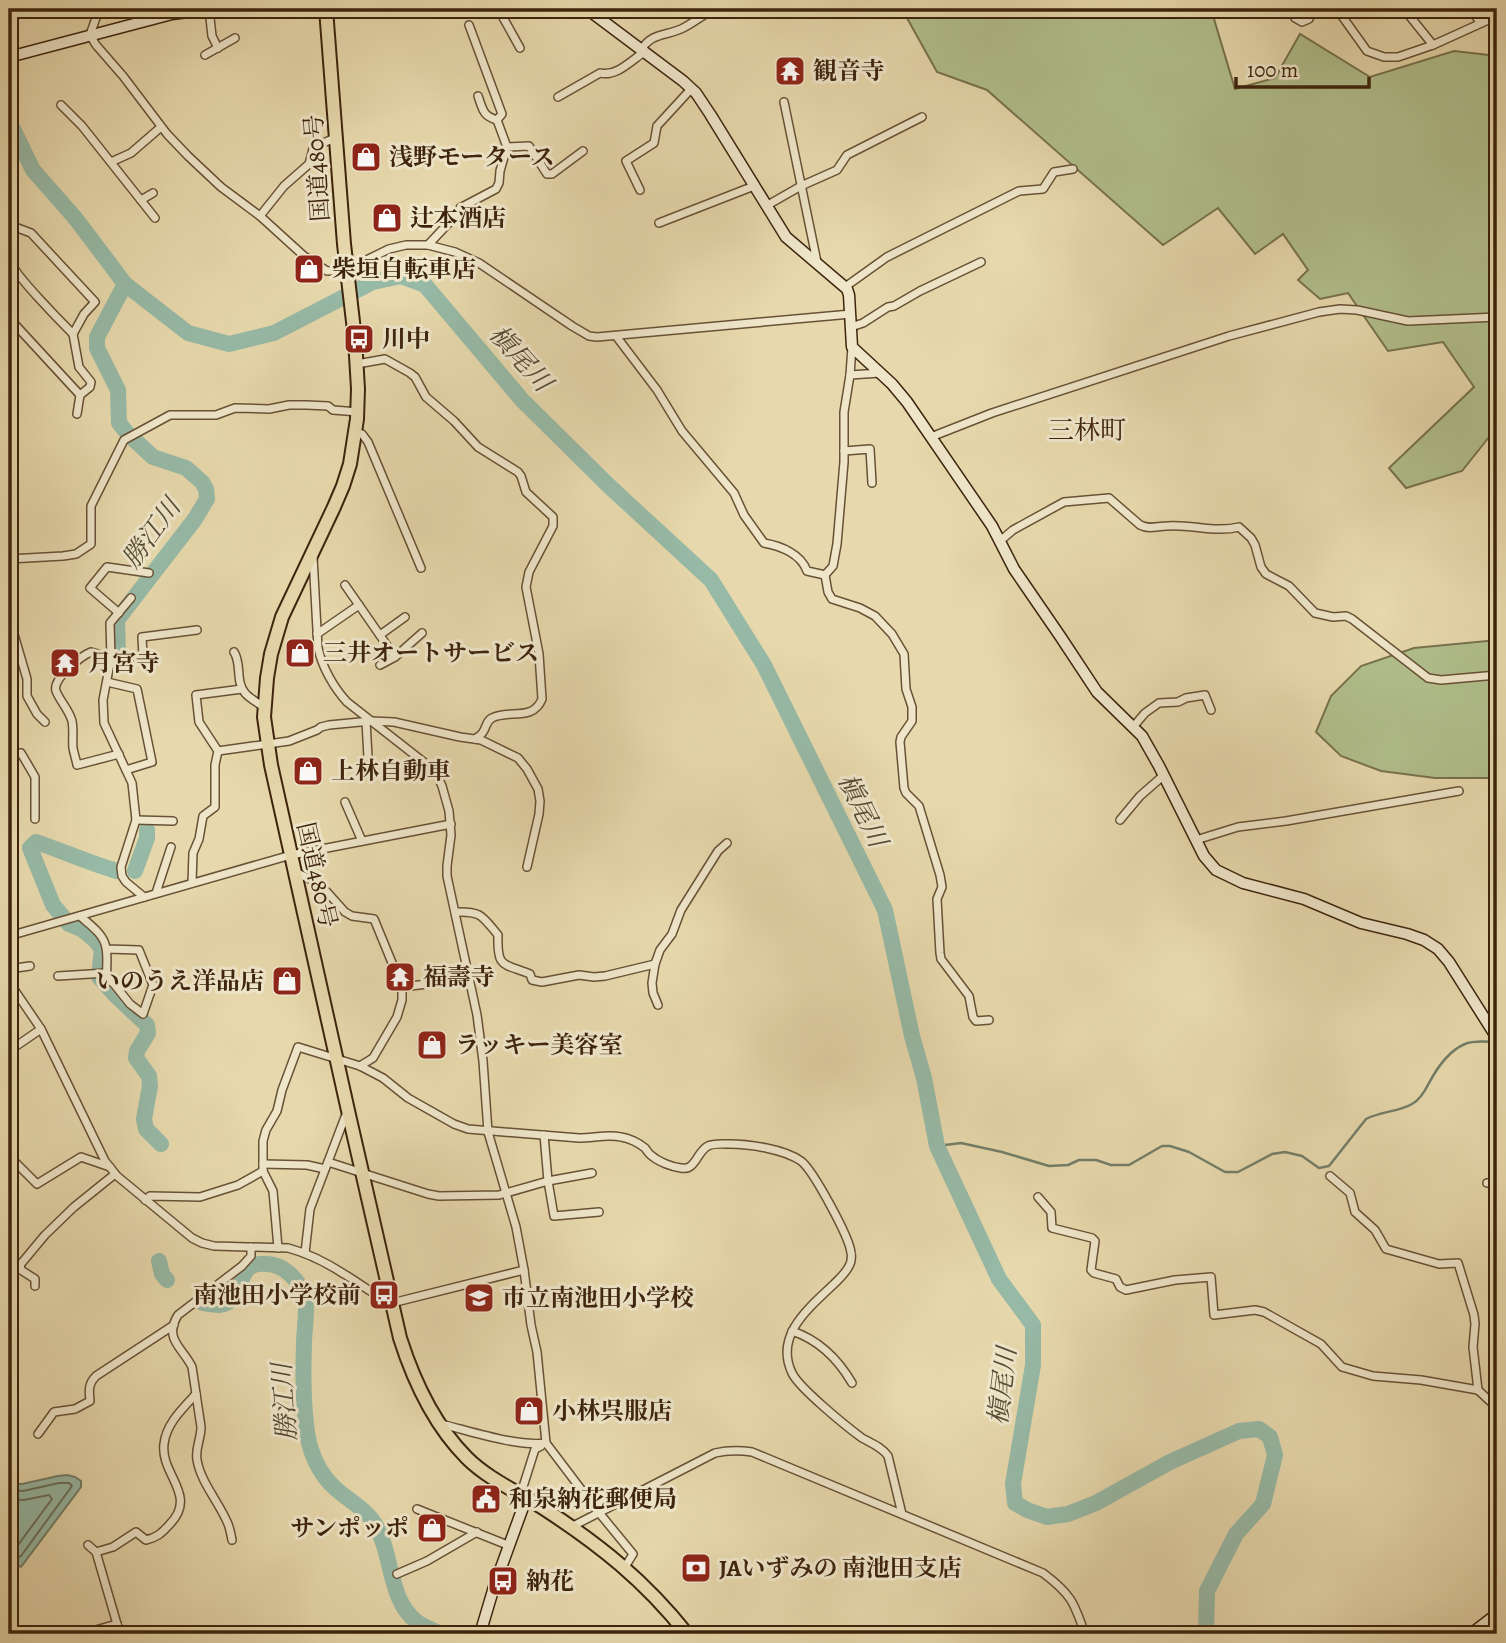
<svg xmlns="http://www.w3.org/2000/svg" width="1506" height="1643" font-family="Alegreya,'Noto Serif JP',serif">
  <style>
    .green { fill: #b1c08d; stroke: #77724d; stroke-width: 2 }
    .water { fill: #97baa7; stroke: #737e69; stroke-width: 2 }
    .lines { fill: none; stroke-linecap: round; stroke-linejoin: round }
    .shore { stroke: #6a6f5a; stroke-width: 2 }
    .stream { stroke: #737e69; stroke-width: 2.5 }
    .river { stroke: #97baa7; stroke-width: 16 }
    .street-casing { stroke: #685135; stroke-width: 10 }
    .secondary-casing { stroke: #3d240d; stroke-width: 13 }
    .highway-casing { stroke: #3d240d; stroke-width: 16 }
    .street { stroke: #efe6ca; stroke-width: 7 }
    .secondary { stroke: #efe6ca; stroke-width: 10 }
    .highway { stroke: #e7d9ad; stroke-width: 12 }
    .labels { text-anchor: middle; stroke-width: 6; stroke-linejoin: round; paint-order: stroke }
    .poi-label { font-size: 24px; font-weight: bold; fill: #3d240d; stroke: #efe6ca; text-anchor: start }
    .street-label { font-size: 24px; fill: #3d240d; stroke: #efe6ca }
    .water-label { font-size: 26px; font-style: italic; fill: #544a34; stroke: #efe6ca }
    .neighbourhood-label { font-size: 26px; fill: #3d240d; stroke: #efe6ca }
  </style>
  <rect width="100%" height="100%" fill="#e7d9ad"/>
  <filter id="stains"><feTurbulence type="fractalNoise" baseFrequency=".00286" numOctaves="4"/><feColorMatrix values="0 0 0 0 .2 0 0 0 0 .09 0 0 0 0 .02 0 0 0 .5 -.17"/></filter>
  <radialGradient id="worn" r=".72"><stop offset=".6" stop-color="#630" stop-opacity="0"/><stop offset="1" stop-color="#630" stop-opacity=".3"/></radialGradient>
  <g class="green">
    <polygon points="902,9 1211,9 1235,89 1275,78 1300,34 1370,77 1454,51 1497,56 1497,427 1462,471 1406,488 1389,468 1474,387 1443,342 1388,351 1348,293 1320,299 1298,280 1308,270 1283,234 1255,254 1218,208 1163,245 987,90 937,72"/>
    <polygon points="1497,640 1497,778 1435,778 1381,771 1341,756 1316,732 1331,696 1361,666 1414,648"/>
  </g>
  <polygon class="water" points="67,1475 75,1477 81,1481 81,1487 21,1567 9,1559 9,1483 22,1484 58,1476"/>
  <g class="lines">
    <g class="shore">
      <polyline points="9,1490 23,1491 59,1483 69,1483 72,1486 21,1556 18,1557 9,1555"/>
      <polyline points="9,1499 24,1500 49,1495 52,1499 18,1545 9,1546"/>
    </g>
    <path class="stream" d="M937,1146L961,1143L1002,1152L1049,1166L1068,1165L1079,1160H1096L1111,1165H1129L1162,1146H1170L1189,1152L1225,1172H1238L1272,1154L1285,1152L1302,1156L1319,1168L1329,1166L1366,1119C1381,1111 1399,1112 1412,1104C1420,1100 1425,1091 1429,1083C1437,1068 1448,1051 1465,1044C1474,1040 1488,1042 1497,1042"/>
    <g class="river">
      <polyline points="9,121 33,170 76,219 125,284 188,333 229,344 274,333 373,282 401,276 425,285 522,400 608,485 711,580 764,665 885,910 912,1036 924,1078 937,1146 999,1279 1033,1325 1033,1365 1013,1484 1015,1503 1027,1510 1047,1517 1068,1514 1096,1503 1170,1462 1239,1431 1259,1429 1270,1437 1275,1455 1263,1504 1236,1534 1207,1591 1206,1634"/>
      <polyline points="118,653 117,620 195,519 207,499 206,489 202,482 186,468 153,457 128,434 119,423 118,390 97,348 97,337 125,284"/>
      <path d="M117,871C89,863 63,851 36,842L30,848L53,905L69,924L83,930L95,940L102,949L99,977L115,995L147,1025L148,1033L137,1051L136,1058L149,1076L150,1086L144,1119L146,1129L161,1144"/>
      <polyline points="135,871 147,838 147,830"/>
      <polyline points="159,1261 162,1274 167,1280"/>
      <path d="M203,1303C208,1304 214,1305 219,1305C242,1302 237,1282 247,1270C253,1262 269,1263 277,1266C288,1270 298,1281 303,1292C309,1307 304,1328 304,1344C303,1370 303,1398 306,1424C308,1449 318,1474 337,1490C350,1501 367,1510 376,1526C393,1555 388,1600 417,1622C424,1627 433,1630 441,1634"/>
    </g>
    <g class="street-casing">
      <g id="street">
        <polyline points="99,9 90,35 96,45 123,76 167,134 188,156 221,187 260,216 304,256 327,271 346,270 389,249 406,245 428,245 455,252 479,263 572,326 589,336 597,337 851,314"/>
        <polyline points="209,9 212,36 218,48"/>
        <polyline points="507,9 500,12 520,48"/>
        <polyline points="1295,9 1291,12 1295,18 1302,22 1309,19 1313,9"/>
        <polyline points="1351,9 1342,16 1367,51 1384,57 1398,57 1433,45 1497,16"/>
        <polyline points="1404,9 1433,45"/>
        <polyline points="1470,9 1481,23"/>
        <polyline points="469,25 502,114 497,120 507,147 529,146 547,174 552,174 583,151"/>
        <path d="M641,50C653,31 667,37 685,27C694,22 704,15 713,9"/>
        <polyline points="205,55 235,38"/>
        <path d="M478,96C483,110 483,116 497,120"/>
        <path d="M558,97L600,73C616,77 631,61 644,52"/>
        <polyline points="784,102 817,262"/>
        <polyline points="61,105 82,126 155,218"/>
        <polyline points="111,162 131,153 161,127"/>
        <polyline points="640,190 626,161 654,143 657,126 691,89"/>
        <polyline points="141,200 153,193"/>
        <polyline points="766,206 801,186 837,170 847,155 922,117"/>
        <path d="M9,207C19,228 9,243 13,265C14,274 63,324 73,334"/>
        <polyline points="260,216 284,186 309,164 313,149 316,146 335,138"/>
        <polyline points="659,223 754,186"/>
        <polyline points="15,227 31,233 95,302 84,314 73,334 79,367 91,382 90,387 80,395 77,414"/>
        <polyline points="428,245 458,213 460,208 496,189 499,183 500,171 507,147"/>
        <polyline points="845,287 887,257 1019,191 1043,189 1054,172 1073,169"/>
        <polyline points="9,318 80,395"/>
        <polyline points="851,327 863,323 888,307 894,306 920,291 981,262"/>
        <path d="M616,336L657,390L682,431L734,493L744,515L764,543C781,546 801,554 807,571L825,575"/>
        <path d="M357,364L385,359L410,373L415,377L426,397L454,421L478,447L518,472L521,476L526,492L553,517V526L529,572L526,587L539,654L542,699C533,722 508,709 492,718C486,721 487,726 483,732C482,734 478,737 475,739"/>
        <polyline points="850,375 880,373"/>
        <polyline points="356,432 362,434 368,442 421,568"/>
        <polyline points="931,437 992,413 1229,336 1319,312 1340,309 1357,310 1408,321 1497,317"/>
        <polyline points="844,451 870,449 872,483"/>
        <polyline points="9,532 15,558"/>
        <path d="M1000,541L1013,530L1064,502L1109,498L1140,525C1150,530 1157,526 1167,526C1192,524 1215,533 1239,527L1251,538L1255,545L1261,567L1266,574L1289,586L1315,613L1333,617L1346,616L1352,619L1428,678L1441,680L1497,675"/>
        <path d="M313,557L318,648C322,667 334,688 347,702L430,767L437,775L442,786L449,811L451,835L447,866V876L477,1015L483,1061L488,1132L516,1227L524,1270L531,1325L537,1352L546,1443L596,1509L633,1554L625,1567"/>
        <polyline points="9,559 63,556 76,554 91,544 91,506 124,440 170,415 216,415 235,408 269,409 289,405 307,405 328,406 333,410 358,412"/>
        <polyline points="825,575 828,592 832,599 860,608 875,616 892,634 904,654 906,689 912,707 912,721 901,737 900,742 904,788 906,793 919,806 940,875 942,887 937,899 940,953 941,959 969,996 973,1017 976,1021 989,1020"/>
        <polyline points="825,575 833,566 837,544 844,462 844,412 850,375 852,347"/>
        <polyline points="345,585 395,657"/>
        <polyline points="131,598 110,623 111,658 103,700 104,723 132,783 136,820 121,867 122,876 126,882 144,897"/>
        <polyline points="119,613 90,588 107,567 149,573"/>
        <polyline points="9,632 13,631 27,679 27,696 37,714 45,722"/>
        <polyline points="317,634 359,605"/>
        <polyline points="380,635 405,617"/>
        <path d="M234,652C242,664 235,681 245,693C249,698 258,703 264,707"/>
        <polyline points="380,665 395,657 422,633"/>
        <polyline points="107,682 137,689 152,762 126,770"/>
        <polyline points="366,721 368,757"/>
        <polyline points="1133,727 1145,713 1159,703 1178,702 1186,698 1205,695 1211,710"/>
        <polyline points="9,736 13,754"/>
        <polyline points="218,751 289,741 317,730 321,727 329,725 371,721 394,722 460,737 481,740 518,758 527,769 538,789 540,801 539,814 527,867"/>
        <polyline points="9,754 21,753 35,777 35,819"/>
        <path d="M119,754L77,765C76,759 74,754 73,748C72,739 74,730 72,721C69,710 60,701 56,691C52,679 81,656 91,652L111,658L143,656L142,637L197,630"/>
        <polyline points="345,802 362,841"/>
        <polyline points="136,820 173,821"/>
        <polyline points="1120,820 1140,796 1164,775"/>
        <polyline points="1196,840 1238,827 1286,821 1459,791"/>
        <polyline points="295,872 312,880 327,892 345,912 352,916 374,919 402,987 402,1000 397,1017 373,1058 360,1066"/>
        <polyline points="192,883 193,853 199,839 203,816 215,807 215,765 218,751 199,722 196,695 242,689"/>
        <polyline points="156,893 171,847"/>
        <path d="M455,912C482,911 482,916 498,935C497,968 502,963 530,974L532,980L542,982L579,975L594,977L605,976L655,964"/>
        <path d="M80,916C90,925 104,934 106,948C108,958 106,968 107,978L114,984L130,1004L143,1014L153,985L139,950L107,949"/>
        <polyline points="9,936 291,855 451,824"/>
        <polyline points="9,969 30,966"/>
        <polyline points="58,976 106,973"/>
        <path d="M9,982L41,1029L105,1161L117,1176L192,1238L202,1243L214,1246L288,1248C307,1253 327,1263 344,1274C360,1283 374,1296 392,1303L524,1270"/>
        <polyline points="402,987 469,979"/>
        <polyline points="658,1005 653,993 652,983 655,964 660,950 672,934 681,910 718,851 727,843"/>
        <polyline points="9,1051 41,1029"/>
        <polyline points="544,1135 548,1181 554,1216 599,1212"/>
        <polyline points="9,1156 37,1184 81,1157 110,1167"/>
        <polyline points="328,1162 428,1194 439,1196 499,1195 548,1181 592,1173"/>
        <polyline points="263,1164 307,1165 325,1169"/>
        <polyline points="1330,1176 1350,1193 1355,1212 1375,1230 1386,1249 1439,1264 1458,1263 1474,1315 1475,1324 1473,1347 1478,1390"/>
        <polyline points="1487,1183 1497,1183"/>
        <polyline points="1038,1197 1051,1212 1052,1228 1092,1238 1095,1241 1091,1270 1094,1273 1116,1279 1120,1287 1126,1290 1175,1280 1211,1277 1214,1315 1255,1310 1264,1312 1321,1344 1342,1367 1373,1376 1421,1380 1478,1390 1493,1404 1497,1406"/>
        <polyline points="145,1200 150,1196 200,1197 238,1185 263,1171"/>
        <path d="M278,1248L273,1191L263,1171V1141L266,1130L277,1111L282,1090L298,1047L360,1066L383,1078L408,1098L454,1124L468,1129C505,1132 542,1135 579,1138C593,1138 608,1134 621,1137C629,1138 639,1143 645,1148C647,1151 649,1154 652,1156C659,1162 672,1167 681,1168C696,1171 697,1151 708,1146C713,1143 723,1144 729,1144C749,1144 784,1149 801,1161C813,1170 850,1238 851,1253C852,1254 851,1263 850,1264C847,1272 840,1278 834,1284C809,1308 774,1335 792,1373C799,1388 847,1427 862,1438C871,1443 882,1447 888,1456L902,1514"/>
        <polyline points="305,1253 310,1209 345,1117 349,1115"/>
        <polyline points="35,1286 35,1279 21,1270 20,1265 45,1235 74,1207 115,1174"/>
        <path d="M792,1331C819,1340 838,1359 852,1383"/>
        <path d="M441,1424C470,1431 517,1447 546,1443"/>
        <path d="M38,1434L54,1412L75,1409L90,1401C89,1390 88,1384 96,1376L174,1325"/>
        <polyline points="524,1495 522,1490 535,1449 541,1446"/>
        <polyline points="417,1509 510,1546"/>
        <path d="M571,1527L715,1453C728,1450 739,1450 752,1452L1043,1573C1071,1594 1074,1602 1085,1634"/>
        <path d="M232,1540C231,1535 230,1529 228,1524C219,1502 201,1483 197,1460C195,1448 201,1439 201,1427L192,1367C183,1348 163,1339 178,1315L242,1266L251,1256V1247"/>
        <polyline points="88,1545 96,1552 117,1624"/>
        <path d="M96,1552L113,1547L136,1532L146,1540C156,1538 162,1533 169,1525C199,1495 160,1475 164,1444C166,1424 183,1408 196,1394"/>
        <polyline points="397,1574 427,1561 477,1532"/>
        <polyline points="81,1634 117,1624 120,1634"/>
      </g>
    </g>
    <g class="secondary-casing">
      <g id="secondary">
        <polyline points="587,9 683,81 696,93 710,114 786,237 847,289 849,295 852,347 892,384 907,402 992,526 1014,569 1060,636 1097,692 1142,736 1159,766 1204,856 1216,870 1243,883 1304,899 1361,923 1407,934 1424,940 1438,949 1449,962 1497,1038"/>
        <polyline points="9,57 172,14 213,9"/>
        <polyline points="480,1634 494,1587 526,1499"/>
        <polyline points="1471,1634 1497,1614"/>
      </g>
    </g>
    <g class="highway-casing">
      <path id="highway" d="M326,9L344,244L355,339L358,389L357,419L350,464L343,486L334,507L282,617L271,654L267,678L264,717L271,765L349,1115L400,1338C414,1382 434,1425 467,1458C488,1479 518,1492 543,1508C600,1545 645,1581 687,1634"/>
    </g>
    <use href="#street" class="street"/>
    <use href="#secondary" class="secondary"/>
    <use href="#highway" class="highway"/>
  </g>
  <defs>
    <g id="temple-square" transform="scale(1.575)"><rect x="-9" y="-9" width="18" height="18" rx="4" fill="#8f2418" stroke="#efe6ca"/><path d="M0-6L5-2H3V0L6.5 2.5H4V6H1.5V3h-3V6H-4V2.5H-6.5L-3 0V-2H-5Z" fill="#fff"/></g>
    <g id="shop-square" transform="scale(1.575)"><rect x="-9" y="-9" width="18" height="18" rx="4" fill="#8f2418" stroke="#efe6ca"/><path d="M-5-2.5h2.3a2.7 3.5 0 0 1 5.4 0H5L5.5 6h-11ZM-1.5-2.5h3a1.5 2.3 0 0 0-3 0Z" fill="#fff"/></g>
    <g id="bus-square" transform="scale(1.575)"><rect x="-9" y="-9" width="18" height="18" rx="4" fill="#8f2418" stroke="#efe6ca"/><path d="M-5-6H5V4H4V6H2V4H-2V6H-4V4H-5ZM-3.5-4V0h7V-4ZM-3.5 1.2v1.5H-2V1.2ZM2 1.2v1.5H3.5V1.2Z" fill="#fff"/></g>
    <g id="school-square" transform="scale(1.575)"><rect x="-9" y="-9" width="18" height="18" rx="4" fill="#8f2418" stroke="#efe6ca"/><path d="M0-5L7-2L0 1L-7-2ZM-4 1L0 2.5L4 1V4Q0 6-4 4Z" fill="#fff"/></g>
    <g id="civic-square" transform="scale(1.575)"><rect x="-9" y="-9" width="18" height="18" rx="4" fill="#8f2418" stroke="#efe6ca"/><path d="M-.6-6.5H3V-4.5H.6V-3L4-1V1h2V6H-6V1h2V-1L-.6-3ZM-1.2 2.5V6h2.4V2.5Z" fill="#fff"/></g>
    <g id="bank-square" transform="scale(1.575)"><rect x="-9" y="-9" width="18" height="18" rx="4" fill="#8f2418" stroke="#efe6ca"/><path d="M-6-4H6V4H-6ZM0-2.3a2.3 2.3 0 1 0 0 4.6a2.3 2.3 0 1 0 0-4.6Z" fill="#fff"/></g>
  </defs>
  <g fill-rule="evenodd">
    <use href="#temple-square" x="790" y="71"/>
    <use href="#shop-square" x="366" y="157"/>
    <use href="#shop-square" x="387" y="218"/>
    <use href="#shop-square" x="309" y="269"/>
    <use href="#bus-square" x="359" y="339"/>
    <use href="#shop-square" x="300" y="653"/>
    <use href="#temple-square" x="65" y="663"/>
    <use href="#shop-square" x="308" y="771"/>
    <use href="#temple-square" x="400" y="977"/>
    <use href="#shop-square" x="287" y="981"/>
    <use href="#shop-square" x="432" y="1045"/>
    <use href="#bus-square" x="384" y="1295"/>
    <use href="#school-square" x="479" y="1298"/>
    <use href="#shop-square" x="529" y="1411"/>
    <use href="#civic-square" x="486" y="1499"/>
    <use href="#shop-square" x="432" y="1528"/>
    <use href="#bank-square" x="696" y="1568"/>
    <use href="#bus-square" x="503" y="1581"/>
  </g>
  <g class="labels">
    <g class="poi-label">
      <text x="813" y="79">観音寺</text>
      <text x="389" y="165">浅野モータース</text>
      <text x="410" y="226">辻本酒店</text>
      <text x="332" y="277">柴垣自転車店</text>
      <text x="382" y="347">川中</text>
      <text x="323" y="661">三井オートサービス</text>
      <text x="88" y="671">月宮寺</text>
      <text x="331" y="779">上林自動車</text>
      <text x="423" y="985">福壽寺</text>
      <text x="264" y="989" text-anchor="end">いのうえ洋品店</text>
      <text x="455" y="1053">ラッキー美容室</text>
      <text x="361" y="1303" text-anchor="end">南池田小学校前</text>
      <text x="502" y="1306">市立南池田小学校</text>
      <text x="552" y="1419">小林呉服店</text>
      <text x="509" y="1507">和泉納花郵便局</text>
      <text x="409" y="1536" text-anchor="end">サンポッポ</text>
      <text x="719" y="1576">JAいずみの 南池田支店</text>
      <text x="526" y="1589">納花</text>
    </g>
    <g class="street-label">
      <text transform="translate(317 168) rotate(-94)" y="8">国道480号</text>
      <text transform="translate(317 875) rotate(77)" y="8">国道480号</text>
    </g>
    <g class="water-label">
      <text transform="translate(521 358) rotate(48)" y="9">槇尾川</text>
      <text transform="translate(151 533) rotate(-54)" y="9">勝江川</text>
      <text transform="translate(863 810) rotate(64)" y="9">槇尾川</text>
      <text transform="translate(1002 1386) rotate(-83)" y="9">槇尾川</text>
      <text transform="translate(284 1402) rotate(-94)" y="9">勝江川</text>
    </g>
    <g class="neighbourhood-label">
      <text x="1087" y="439">三林町</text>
    </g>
  </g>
  <rect width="1506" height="1643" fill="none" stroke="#e7d9ad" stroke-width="35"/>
  <rect x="10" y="10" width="1485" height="1622" fill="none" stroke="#3d240d" stroke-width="3.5"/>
  <rect x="18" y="18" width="1471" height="1608" fill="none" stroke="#3d240d" stroke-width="2"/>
  <path d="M1236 77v10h133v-10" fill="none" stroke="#3d240d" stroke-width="3.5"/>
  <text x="1247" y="77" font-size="21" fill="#3d240d" stroke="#efe6ca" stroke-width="5" paint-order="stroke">100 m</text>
  <rect width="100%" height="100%" filter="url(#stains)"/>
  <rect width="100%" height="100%" fill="url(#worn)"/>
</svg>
